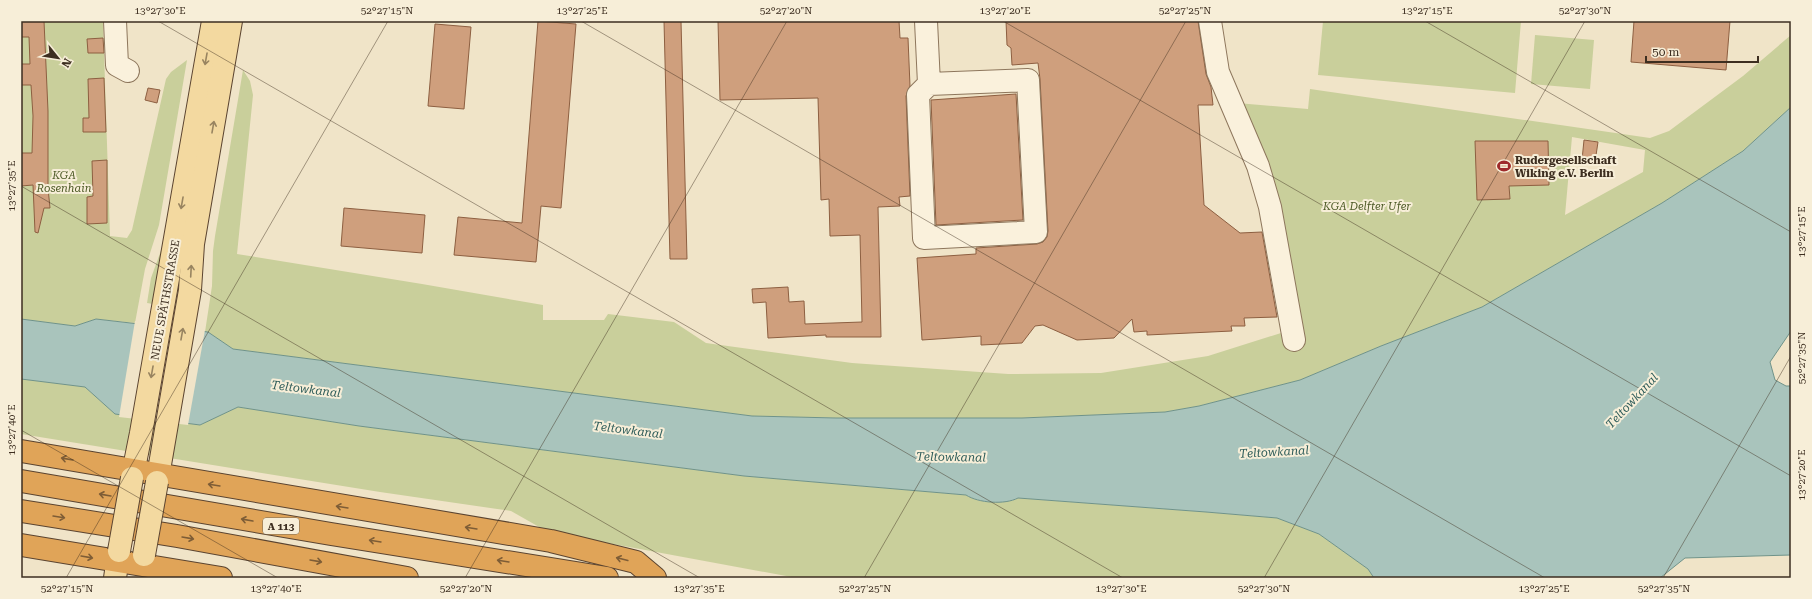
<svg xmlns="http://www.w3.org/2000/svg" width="1812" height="599" font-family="'Roboto Serif',serif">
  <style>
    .green { fill: #c9cf9b; fill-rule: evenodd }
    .water { fill: #a9c4bc; stroke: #6f938a }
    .pier { fill: #f0e4c8 }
    .building { fill: #cf9f7d; stroke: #8d5f41 }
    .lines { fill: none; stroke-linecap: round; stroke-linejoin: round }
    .minor-casing { stroke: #8d765c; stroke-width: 24 }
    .major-casing { stroke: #5b4430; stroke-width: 24 }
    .highway-casing { stroke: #5b4430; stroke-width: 24 }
    .minor { stroke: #faf1dc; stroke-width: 22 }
    .major { stroke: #f3d9a0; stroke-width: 22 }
    .highway { stroke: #e0a458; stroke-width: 22 }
    .major-bridge-casing { stroke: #5b4430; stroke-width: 24; stroke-linecap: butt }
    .major-bridge { stroke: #f3d9a0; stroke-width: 22 }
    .oneway { stroke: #988460 }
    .oneway2 { stroke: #7e5d36 }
    .ticks { fill: none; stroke: #3d2e20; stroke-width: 1; stroke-opacity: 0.45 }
    .labels { text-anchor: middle; stroke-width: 4; stroke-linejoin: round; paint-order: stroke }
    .shield { fill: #f7eed8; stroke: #756857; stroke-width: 1 }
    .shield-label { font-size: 10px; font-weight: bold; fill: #3d2e20 }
    .poi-label { font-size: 11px; font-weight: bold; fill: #3d2e20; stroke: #f7eed8; text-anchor: start }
    .park-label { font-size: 11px; font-style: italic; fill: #4d5a26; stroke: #f7eed8 }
    .street-label { font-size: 11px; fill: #3d2e20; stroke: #f7eed8 }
    .water-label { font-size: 12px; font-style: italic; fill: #2f5d5a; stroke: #f7eed8 }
    .neatline { fill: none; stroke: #3d2e20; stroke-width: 1.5 }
    .ticks-label { font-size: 10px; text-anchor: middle; fill: #3d2e20 }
  </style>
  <rect width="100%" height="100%" fill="#f0e4c8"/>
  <g class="green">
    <polygon points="21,21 103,21 110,236 127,238 132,230 166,79 171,72 187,60 159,225 145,269 135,323 96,319 75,326 21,319"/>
    <polygon points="1323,21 1521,21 1515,93 1318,75"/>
    <polygon points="1535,35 1594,40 1590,89 1531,84"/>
    <path d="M1791,35V107L1743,151L1662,203L1482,307L1381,346L1300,380L1199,406L1165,412L1022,418H836L752,416L233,349L208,332H205L212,286L213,251L215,236L243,70L250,81L253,95L237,254L422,284L543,305V320H604L608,314L674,322L706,343L852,363L1008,374L1101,373L1208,356L1300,327L1237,103L1308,109L1310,89L1650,138L1669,131L1743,76ZM1572,137L1645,150L1643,172L1565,215Z"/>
    <polygon points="163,245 153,304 147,303 151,278"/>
    <path d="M21,379L85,387L115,414L200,425L238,407L359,426L744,476L966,495C978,503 1005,505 1018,498L1206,512L1277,518L1319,534L1368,569L1374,578H797L548,532L511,511L380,492L21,434Z"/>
  </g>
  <path class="water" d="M1791,107V331L1770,362L1775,380L1786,386H1791V555L1685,558L1660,578H1374L1368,569L1319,534L1277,518L1206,512L1018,498C1005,505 978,503 966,495L744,476L359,426L238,407L200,425L115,414L85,387L21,379V319L75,326L96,319L208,332L233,349L752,416L836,418H1022L1165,412L1199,406L1300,380L1381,346L1482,307L1662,203L1743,151Z"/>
  <polygon class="pier" points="135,321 205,330 188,425 119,417"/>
  <g class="building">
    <polygon points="21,21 44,21 48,111 48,188 50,208 44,208 38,233 35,232 33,185 21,186 21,153 32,153 33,116 31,85 21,85 21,64 30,64 29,37 21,37"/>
    <polygon points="538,21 576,24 561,208 541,206 536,262 454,255 458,217 522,223"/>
    <polygon points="664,21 681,21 687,259 670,259"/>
    <polygon points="718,21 899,21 900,38 908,38 910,86 906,96 910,196 899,197 900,206 878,207 881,337 826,337 826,335 768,338 766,302 753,303 752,289 788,287 789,302 804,301 805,324 862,322 860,235 830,236 829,199 821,200 818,98 720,100"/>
    <polygon points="1006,21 1198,21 1206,74 1211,87 1213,105 1198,105 1204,205 1240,233 1262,232 1277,317 1244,318 1245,326 1231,326 1232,331 1147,335 1147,331 1134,332 1132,319 1114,338 1077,340 1043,325 1035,326 1022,343 981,345 981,336 922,340 917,258 976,254 976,248 1037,244 1043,242 1047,237 1048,231 1040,79 1038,63 1012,65 1011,48 1007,45"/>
    <polygon points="1634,21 1730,21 1726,70 1631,62"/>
    <polygon points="435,24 471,27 464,109 428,106"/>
    <polygon points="103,38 104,53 88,53 87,39"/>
    <polygon points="104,78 106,132 83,132 83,118 89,118 88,79"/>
    <polygon points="148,88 160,90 157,103 145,100"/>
    <polygon points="1016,94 1023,220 936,225 931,100"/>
    <polygon points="1584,140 1598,142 1595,162 1582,160"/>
    <polygon points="1475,141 1548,141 1549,185 1509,186 1510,199 1477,200"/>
    <polygon points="107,160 107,223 87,224 87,197 93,196 92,161"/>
    <polygon points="344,208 425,215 422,253 341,246"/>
  </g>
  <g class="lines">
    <g class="minor-casing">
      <g id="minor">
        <polyline points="115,21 117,65 128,71"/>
        <polyline points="926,21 929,84 1028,80 1036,232 924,238 918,95 929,84"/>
        <polyline points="1210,21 1218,72 1258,166 1270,207 1294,340"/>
      </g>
    </g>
    <g class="major-casing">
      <g id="major">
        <polyline points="132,478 141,433 213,21"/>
        <polyline points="157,482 190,290 193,244 231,21"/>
        <polyline points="115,578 119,551"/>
      </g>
    </g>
    <g class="highway-casing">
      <g id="highway">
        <polyline points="21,451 551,541 636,562 655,578"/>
        <polyline points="21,481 331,534 607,578"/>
        <polyline points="21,511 177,536 407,578"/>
        <polyline points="21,545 221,578"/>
      </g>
    </g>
    <use href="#minor" class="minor"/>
    <use href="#major" class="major"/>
    <use href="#highway" class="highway"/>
    <g class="major-bridge-casing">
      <g id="major-bridge">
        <polyline points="119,551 132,478"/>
        <polyline points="144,555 157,482"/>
      </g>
    </g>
    <use href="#major-bridge" class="major-bridge"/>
  </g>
  <defs><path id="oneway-shaft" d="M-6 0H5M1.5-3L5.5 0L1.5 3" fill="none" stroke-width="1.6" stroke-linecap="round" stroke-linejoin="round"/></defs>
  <g class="oneway">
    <use href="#oneway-shaft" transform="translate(206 59) rotate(100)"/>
    <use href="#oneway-shaft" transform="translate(213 127) rotate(-80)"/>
    <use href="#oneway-shaft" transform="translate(182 203) rotate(100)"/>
    <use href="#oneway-shaft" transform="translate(191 271) rotate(-87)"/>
    <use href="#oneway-shaft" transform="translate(182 334) rotate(-80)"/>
    <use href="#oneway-shaft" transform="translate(152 372) rotate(100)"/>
  </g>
  <g class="oneway2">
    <use href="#oneway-shaft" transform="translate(67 459) rotate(-170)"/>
    <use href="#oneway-shaft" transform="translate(214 485) rotate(-171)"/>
    <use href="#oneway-shaft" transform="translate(105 495) rotate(-170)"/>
    <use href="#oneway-shaft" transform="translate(342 507) rotate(-171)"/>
    <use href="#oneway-shaft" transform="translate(59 517) rotate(9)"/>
    <use href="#oneway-shaft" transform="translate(247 520) rotate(-170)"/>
    <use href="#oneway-shaft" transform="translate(471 528) rotate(-171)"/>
    <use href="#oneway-shaft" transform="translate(188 538) rotate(10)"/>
    <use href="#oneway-shaft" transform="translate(375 541) rotate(-171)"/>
    <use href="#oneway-shaft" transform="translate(87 557) rotate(10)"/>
    <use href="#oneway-shaft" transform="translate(622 559) rotate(-166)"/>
    <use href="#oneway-shaft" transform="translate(316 561) rotate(10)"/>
    <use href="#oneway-shaft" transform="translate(503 561) rotate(-171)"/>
  </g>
  <path class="ticks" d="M158,21L1123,578M581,21L1545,578M1003,21L1791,476M1425,21L1791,232M21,186L700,578M21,430L278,578M66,578L388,21M465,578L787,21M864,578L1186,21M1264,578L1585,21M1663,578L1791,356"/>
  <defs>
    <g id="stadium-bare" transform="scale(1.08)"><path d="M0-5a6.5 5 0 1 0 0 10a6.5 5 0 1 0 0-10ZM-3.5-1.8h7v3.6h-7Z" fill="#9e2a2b" stroke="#f7eed8" stroke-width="2.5" paint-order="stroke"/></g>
  </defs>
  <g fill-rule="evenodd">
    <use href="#stadium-bare" x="1504" y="166"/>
  </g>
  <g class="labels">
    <rect class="shield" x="263" y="518" width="36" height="16" rx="3"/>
    <g class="shield-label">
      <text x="281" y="530">A 113</text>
    </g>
    <g class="poi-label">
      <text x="1515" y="164">Rudergesellschaft<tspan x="1515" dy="13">Wiking e.V. Berlin</tspan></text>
    </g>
    <g class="park-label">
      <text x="64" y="179">KGA<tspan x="64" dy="13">Rosenhain</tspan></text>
      <text x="1367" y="210">KGA Delfter Ufer</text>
    </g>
    <g class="street-label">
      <text transform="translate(165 300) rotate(-80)" y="4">NEUE SPÄTHSTRASSE</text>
    </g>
    <g class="water-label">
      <text transform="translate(306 389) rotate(7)" y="4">Teltowkanal</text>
      <text transform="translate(1632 401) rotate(-47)" y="4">Teltowkanal</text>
      <text transform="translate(628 430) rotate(7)" y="4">Teltowkanal</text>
      <text transform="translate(1274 452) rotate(-3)" y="4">Teltowkanal</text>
      <text transform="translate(951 457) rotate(1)" y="4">Teltowkanal</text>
    </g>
  </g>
  <rect width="1812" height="599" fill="none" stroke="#f7eed8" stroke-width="44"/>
  <g transform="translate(58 58) rotate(120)" stroke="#f7eed8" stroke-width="3" paint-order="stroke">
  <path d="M0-3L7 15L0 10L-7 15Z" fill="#3d2e20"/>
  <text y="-6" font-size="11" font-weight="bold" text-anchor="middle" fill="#3d2e20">N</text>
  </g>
  <path d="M1646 56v6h112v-6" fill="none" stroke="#3d2e20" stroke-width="2"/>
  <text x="1652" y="56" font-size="12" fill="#3d2e20" stroke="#f7eed8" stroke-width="3" paint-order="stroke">50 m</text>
  <rect x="22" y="22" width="1768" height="555" class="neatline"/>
  <g class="ticks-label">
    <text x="160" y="14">13°27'30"E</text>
    <text x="387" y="14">52°27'15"N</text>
    <text x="582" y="14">13°27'25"E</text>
    <text x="786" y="14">52°27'20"N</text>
    <text x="1005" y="14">13°27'20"E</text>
    <text x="1185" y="14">52°27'25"N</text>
    <text x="1427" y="14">13°27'15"E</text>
    <text x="1585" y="14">52°27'30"N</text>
    <text transform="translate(11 186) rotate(-90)" y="4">13°27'35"E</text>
    <text transform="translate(1801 232) rotate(-90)" y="4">13°27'15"E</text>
    <text transform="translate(1801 358) rotate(-90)" y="4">52°27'35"N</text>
    <text transform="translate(11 430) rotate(-90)" y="4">13°27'40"E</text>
    <text transform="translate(1801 475) rotate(-90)" y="4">13°27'20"E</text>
    <text x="67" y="592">52°27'15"N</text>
    <text x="276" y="592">13°27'40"E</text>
    <text x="466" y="592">52°27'20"N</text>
    <text x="699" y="592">13°27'35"E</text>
    <text x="865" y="592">52°27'25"N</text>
    <text x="1121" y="592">13°27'30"E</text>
    <text x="1264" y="592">52°27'30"N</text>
    <text x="1544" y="592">13°27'25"E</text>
    <text x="1664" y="592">52°27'35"N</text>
  </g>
</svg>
